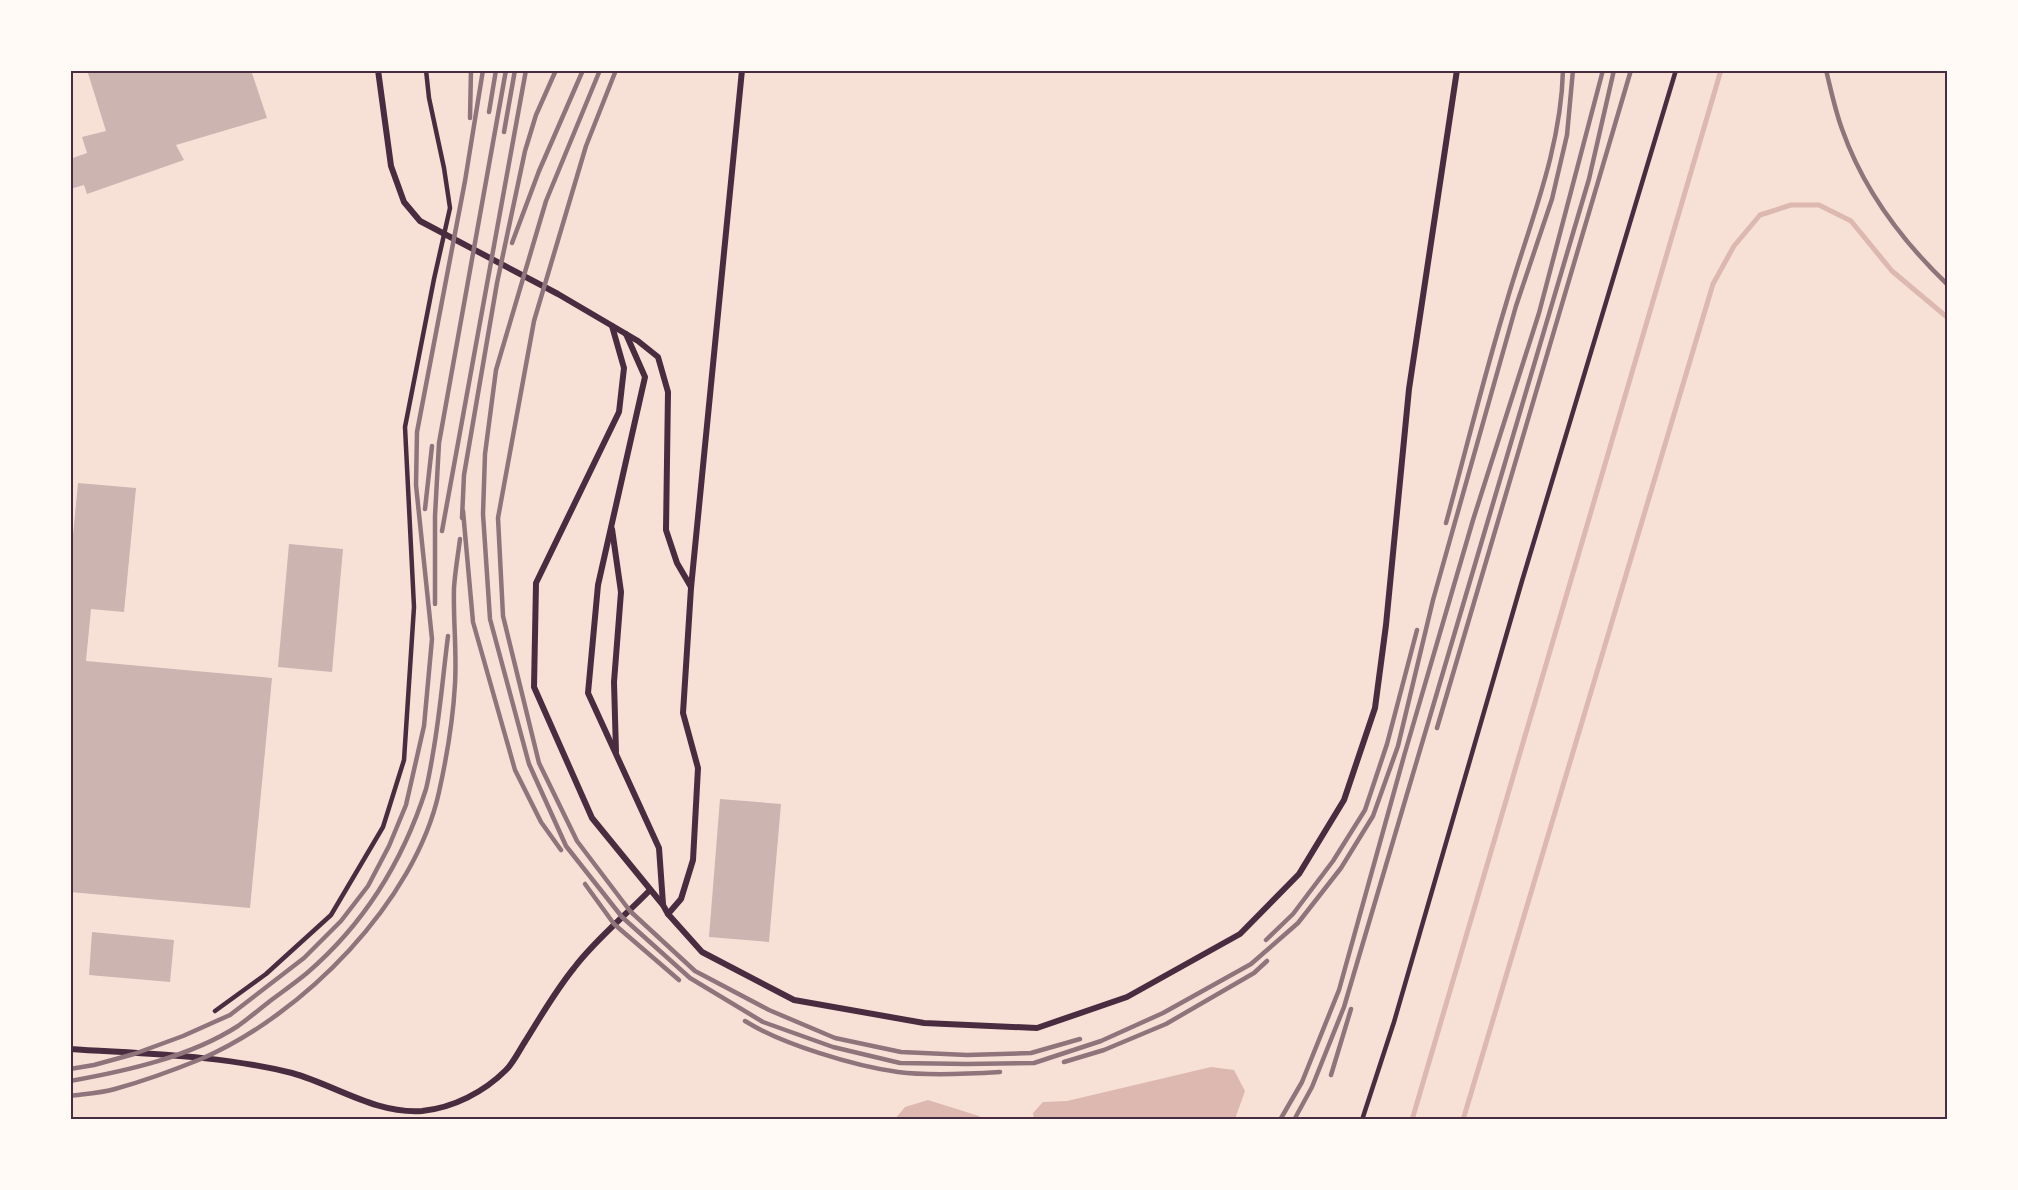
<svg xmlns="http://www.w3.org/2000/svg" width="2018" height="1190" font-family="'Public Sans',sans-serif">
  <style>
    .water { fill: #dcb8b0 }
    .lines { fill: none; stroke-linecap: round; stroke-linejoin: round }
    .stream { stroke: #dcb8b0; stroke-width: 5 }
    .building { fill: #ccb4b1 }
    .service { stroke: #4a2c40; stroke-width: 4.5 }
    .minor { stroke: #4a2c40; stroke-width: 6 }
    .rail { stroke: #8f747c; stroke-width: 4.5 }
    .neatline { fill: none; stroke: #4a2c40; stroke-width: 2 }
  </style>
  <rect width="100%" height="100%" fill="#f7e1d7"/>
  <g class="water">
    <polygon points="1211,1067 1234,1070 1245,1091 1235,1119 1034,1119 1033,1113 1043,1102 1067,1101"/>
    <polygon points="928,1100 979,1116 983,1119 895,1119 905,1107"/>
  </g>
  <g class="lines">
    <g class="stream">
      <polyline points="1412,1120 1721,70"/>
      <polyline points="1463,1120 1713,284 1734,246 1760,215 1791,205 1819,205 1851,221 1892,271 1948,318"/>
    </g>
  </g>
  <g class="building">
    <polygon points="87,70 251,70 267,118 176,145 184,160 87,194 84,185 70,189 70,159 87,153 82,137 106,131"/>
    <polygon points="78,483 136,488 124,612 91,609 86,661 272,678 250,908 70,892 70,567"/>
    <polygon points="289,544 343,549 332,672 278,667"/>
    <polygon points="720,799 781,804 769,942 709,937"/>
    <polygon points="92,932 174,940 170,982 89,975"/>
  </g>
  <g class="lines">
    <g class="service">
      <polyline points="215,1011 266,974 331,915 383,827 404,760 414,607 405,427 434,279 450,208 444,168 429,98 426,70"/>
      <polyline points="1362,1120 1394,1022 1522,581 1676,70"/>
    </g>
    <g class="minor">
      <polyline points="378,70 391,166 404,202 420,221 558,294 638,341 658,357 668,392 666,530 677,563 691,587"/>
      <polyline points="612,326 624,368 619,412 536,583 534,687 592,818 663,905 668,914 702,952 794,1000 924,1023 1037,1028 1127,997 1240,934 1299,874 1344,800 1375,708 1386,625 1409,389 1457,70"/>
      <polyline points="626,334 645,377 598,585 588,693 659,848 663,904"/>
      <polyline points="612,529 621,592 614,682 616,752"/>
      <polyline points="668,914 681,899 693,860 698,768 683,713 691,588 742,70"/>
      <path d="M70,1049C144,1054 220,1055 292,1073C335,1085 375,1114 422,1111C453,1108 484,1092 506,1070C514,1062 520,1049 526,1040C541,1016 556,990 574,968C596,939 625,916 650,890"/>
    </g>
    <g class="rail">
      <polyline points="600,70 546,201 496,370 485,454 483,514 490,619 529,764 566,846 622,917 690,978 763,1022 833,1047 900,1063 967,1064 1034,1063 1101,1041 1163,1013 1251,964 1298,923 1341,868 1373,816 1398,746 1433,600 1516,306 1552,199 1567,135 1573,70"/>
      <polyline points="616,70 586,146 534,321 498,518 503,616 539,763 577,841 630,911 695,971 769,1010 835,1038 901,1052 967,1055 1031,1053 1080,1039"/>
      <path d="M1826,70C1831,90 1835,110 1842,129C1863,189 1902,241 1948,285"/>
      <polyline points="489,112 496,70"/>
      <polyline points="470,118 471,70"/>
      <polyline points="504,132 515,70"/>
      <polyline points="512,243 539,171 583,70"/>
      <polyline points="425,509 432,446"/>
      <polyline points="463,511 473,622 515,770 541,822 561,850"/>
      <polyline points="462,518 464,475 497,283 525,151 536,115 556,70"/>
      <path d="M1446,523C1466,450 1484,376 1506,304C1528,227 1561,152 1563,70"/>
      <polyline points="442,531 526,70"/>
      <polyline points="435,604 435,516 439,443 506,70"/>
      <polyline points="1437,728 1631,70"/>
      <polyline points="585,884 614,924 679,980"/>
      <polyline points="1266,940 1293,914 1333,861 1365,810 1387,744 1417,630"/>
      <path d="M745,1021C782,1044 854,1066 898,1072C929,1076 968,1074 1000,1072"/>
      <polyline points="1064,1062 1104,1050 1166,1024 1254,973 1267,961"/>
      <polyline points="70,1069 94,1065 134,1054 183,1036 230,1015 304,958 341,921 368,886 389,846 406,805 424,726 432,639 416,485 417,432 465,181 483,70"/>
      <polyline points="1331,1075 1351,1009"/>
      <path d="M70,1081C126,1071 190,1057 238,1026C249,1018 260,1009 270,1001C282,992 295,983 307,973C364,924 403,861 426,789C429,777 431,765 433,753C440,714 443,675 448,636"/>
      <path d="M70,1096C85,1094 101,1093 115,1089C144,1081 174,1070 201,1059C303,1015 415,902 439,792C447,756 453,720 455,684C457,652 453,620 454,588C455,572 458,555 460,539"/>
      <polyline points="1280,1120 1302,1082 1339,990 1404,756 1473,520 1539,313 1603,70"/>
      <polyline points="1294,1120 1312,1087 1344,1007 1589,179 1614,70"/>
    </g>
  </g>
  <rect width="2018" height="1190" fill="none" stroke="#fffaf5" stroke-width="144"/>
  <rect x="72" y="72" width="1874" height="1046" class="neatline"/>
</svg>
